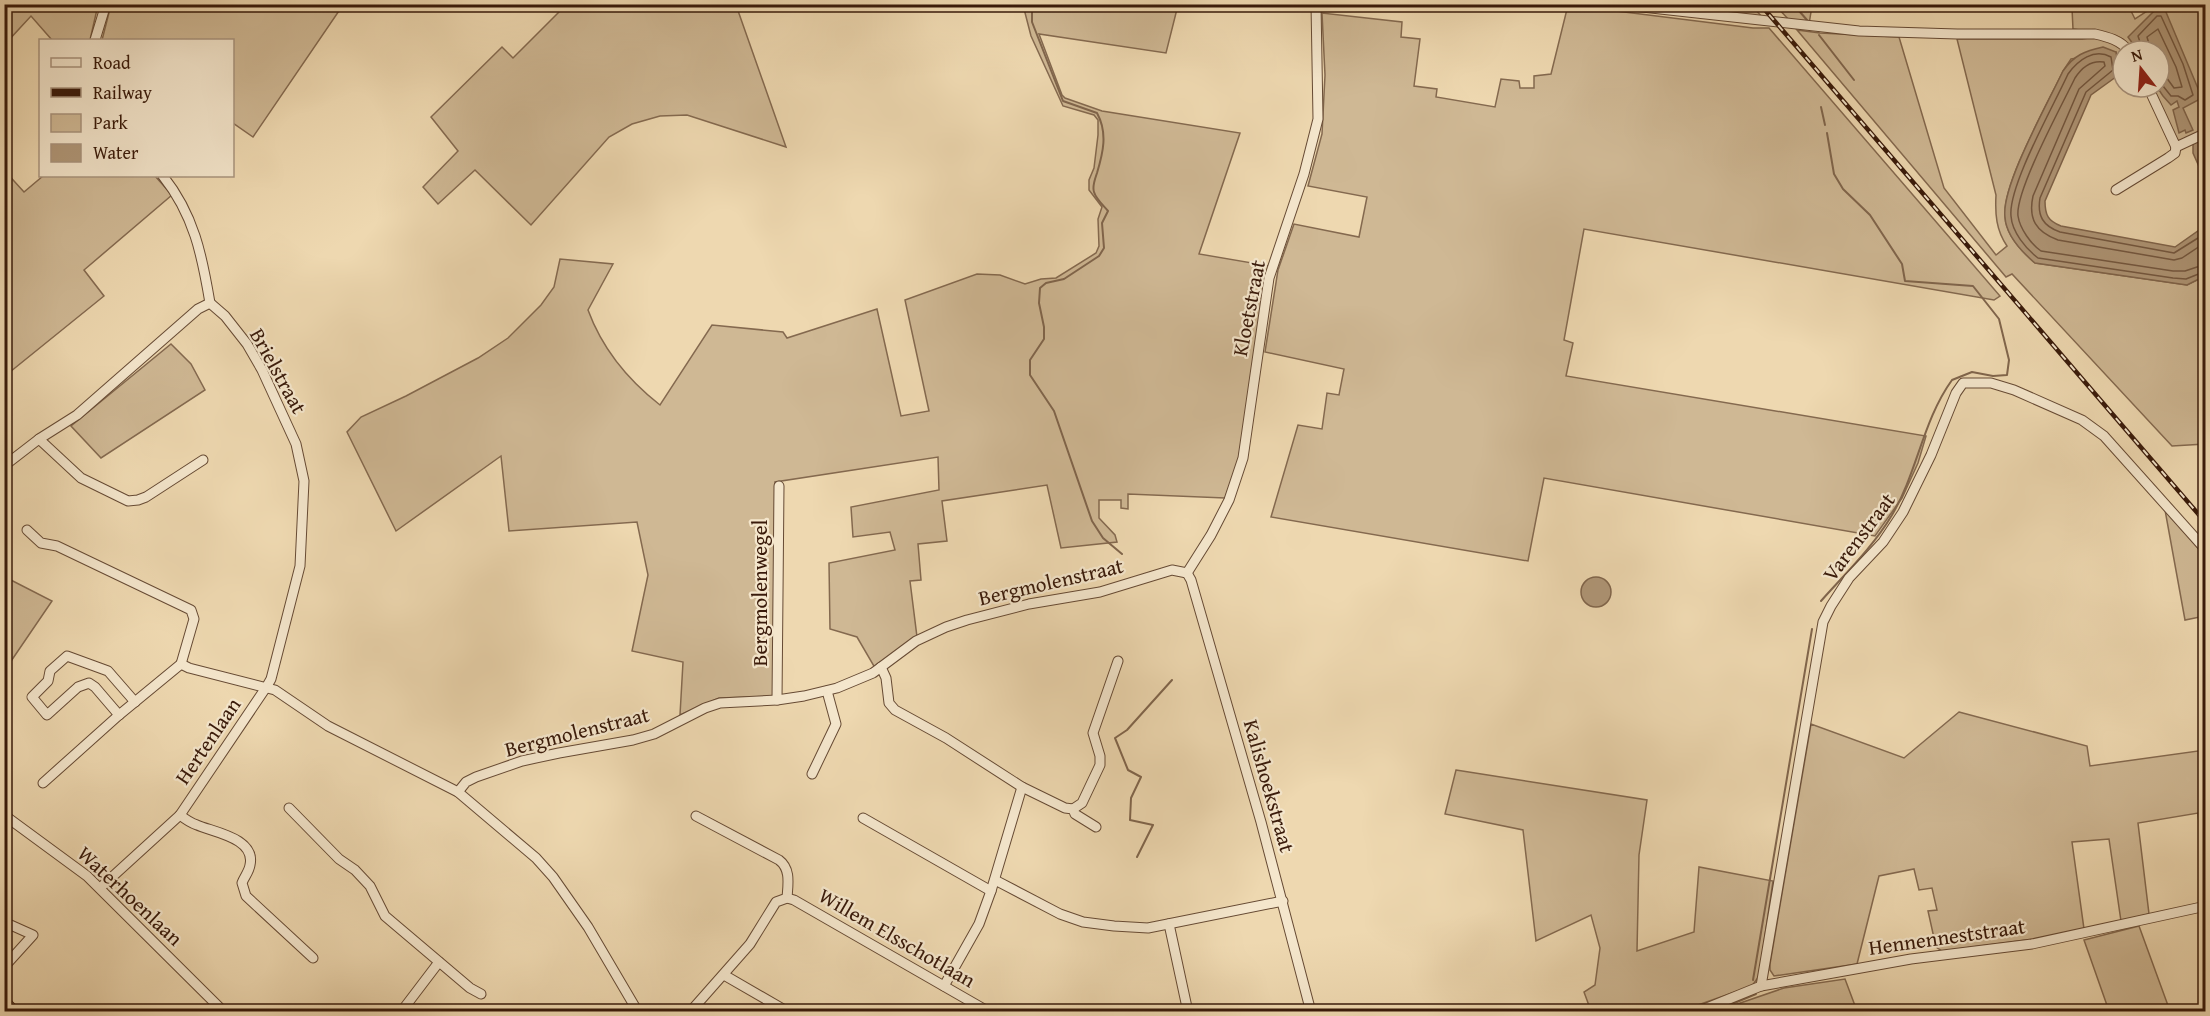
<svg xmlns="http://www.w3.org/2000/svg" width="2210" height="1016" font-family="'Gentium Book Plus',serif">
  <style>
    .green { fill: #cfb894; stroke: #84694f; stroke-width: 1.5 }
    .water { fill: #b09778; stroke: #80654c; stroke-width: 1.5 }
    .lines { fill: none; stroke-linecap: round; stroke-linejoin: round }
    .shore { stroke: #745841; stroke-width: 1.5 }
    .stream { stroke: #80654c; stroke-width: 2 }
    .minor-casing { stroke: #664a34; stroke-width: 11 }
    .secondary-casing { stroke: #391a0a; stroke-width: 16 }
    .minor { stroke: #f4e6cc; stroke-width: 9 }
    .secondary { stroke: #f4e6cc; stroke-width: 14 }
    .rail-casing { stroke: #391a0a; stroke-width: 4.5 }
    .rail { stroke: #f4e6cc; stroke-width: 2; stroke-dasharray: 7; stroke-linecap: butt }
    .labels { text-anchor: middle; stroke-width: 4.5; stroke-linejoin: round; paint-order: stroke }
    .street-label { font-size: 21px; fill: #391a0a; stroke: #f4e6cc }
  </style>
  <rect width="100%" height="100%" fill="#eed8b0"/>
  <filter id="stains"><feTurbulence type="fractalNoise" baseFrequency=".00333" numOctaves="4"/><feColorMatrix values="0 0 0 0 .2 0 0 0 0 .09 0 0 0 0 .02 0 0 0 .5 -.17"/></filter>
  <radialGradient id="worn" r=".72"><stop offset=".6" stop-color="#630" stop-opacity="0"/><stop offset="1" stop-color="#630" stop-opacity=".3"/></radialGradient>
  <g class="green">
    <polygon points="5,4 98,4 98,5 90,40 52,40 31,16 8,41 5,51"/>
    <polygon points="111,5 111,4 343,5 253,137 233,123 232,40 102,40"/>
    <polygon points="566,5 736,5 786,147 687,115 660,116 632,124 609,137 531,225 475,170 438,204 423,187 458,151 431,117 502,47 513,58"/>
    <path d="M1023,5H1178L1166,53L1039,34L1062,95L1065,98L1102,111L1240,133L1199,254L1270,266L1238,462L1225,498L1128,494V509L1121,508V500H1099V518L1115,535L1117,542L1061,548L1047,485L942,501L947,541L918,544L921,580L910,581L917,637L875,668L857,637L830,629L829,563L895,550L890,532L853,537L851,507L939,490L938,457L775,482L776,696L719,698L680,715L683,662L632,651L648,575L637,522L509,531L501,456L396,531L347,432L361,417L406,396L478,358L508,338L541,305L554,287L560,259L613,264L588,310C602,348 628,380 660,405L712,325L783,332L787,338L877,309L901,416L929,411L905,300L977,274L1000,275L1025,284L1041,279L1056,278L1096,253L1099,246L1098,219L1102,207L1089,190V180L1094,168L1098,135V120L1094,115L1063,106L1031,36Z"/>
    <polygon points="1568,5 1753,28 1769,28 2000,296 1994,300 1584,229 1564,340 1573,343 1566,376 1926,436 1918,463 1902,498 1875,536 1544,478 1528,561 1271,517 1298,425 1322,429 1327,393 1339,395 1344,369 1265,352 1278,270 1294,224 1359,237 1367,197 1308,186 1322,134 1325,75 1322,13 1402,22 1401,37 1420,39 1414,86 1437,89 1436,97 1495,107 1501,79 1519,81 1520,88 1534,88 1534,76 1551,74"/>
    <polygon points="1652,5 1751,5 1765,20"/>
    <polygon points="1775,5 1805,5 1811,12 1809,24 1790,21"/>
    <polygon points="2089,5 2128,5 2135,19 2152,8 2151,5 2205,5 2205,130 2179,141 2175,138 2151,87 2159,87 2159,51 2133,51 2123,39 2114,35 2073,29 2072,8"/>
    <path d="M1797,30L1820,33L1899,37L1944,188L1996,255L2007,246C1996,230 1995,214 1996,195L1957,39H2082C2097,36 2112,40 2123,51V75L2120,74L2116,52L2071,59L2063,71C2048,103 2001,186 2005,217C2006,235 2022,252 2035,263L2187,285L2205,276V444L2172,446L2012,274L2006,277Z"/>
    <polygon points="4,170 24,192 43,176 155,176 172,195 84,270 104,296 5,376"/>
    <polygon points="171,344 191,364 205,390 101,458 71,426"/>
    <polygon points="2165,510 2205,556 2205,616 2185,620"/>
    <polygon points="5,577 52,601 5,670"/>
    <polygon points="1959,712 2087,746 2090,766 2205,750 2205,887 2198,813 2138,823 2149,914 2121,921 2109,839 2072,842 2084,929 2034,939 1942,951 1936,947 1928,911 1937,910 1932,888 1919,890 1914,869 1879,876 1857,964 1774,976 1770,970 1770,964 1811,724 1904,758"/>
    <polygon points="1456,770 1647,800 1639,855 1637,951 1694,932 1699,867 1773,881 1759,976 1752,986 1681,1011 1591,1011 1584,992 1595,985 1600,948 1591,915 1536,941 1523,830 1445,814"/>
    <polygon points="2139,926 2170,1011 2109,1011 2084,940"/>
    <polygon points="1845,979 1857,1011 1717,1011 1784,988"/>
  </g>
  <g class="water">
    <polygon points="2153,5 2163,5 2202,98 2183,108 2193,130 2186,133 2185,130 2179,133 2173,110 2179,107 2177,101 2171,105 2163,96 2157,87 2159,87 2159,51 2138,51 2128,37 2155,10"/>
    <path d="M2103,47L2116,52L2120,74L2091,95L2045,201C2045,215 2048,221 2061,226L2175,247L2205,226V276L2187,285L2035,263C2022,252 2006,235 2005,217C2001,186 2048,103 2063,71C2074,55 2085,51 2103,47Z"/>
    <polygon points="2199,140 2205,150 2205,180 2193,153 2193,144"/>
    <circle cx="1596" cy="592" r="15"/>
  </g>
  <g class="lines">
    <g class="shore">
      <polyline points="2143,51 2138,36 2157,16 2161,16 2183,64 2193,95 2185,100 2178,96 2171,96 2159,81"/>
      <polyline points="2151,51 2147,37 2158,29 2176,67 2182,87 2174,88 2166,77 2159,74"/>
      <path d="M2206,233L2174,253L2060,232C2043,226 2037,216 2040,198L2086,92L2113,70L2111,57C2094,48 2078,60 2068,74C2054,105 2008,186 2011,216C2012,232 2026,249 2038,258L2173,278L2186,279L2206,271"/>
      <path d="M2206,242L2182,258L2174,260L2058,240C2036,232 2028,219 2033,196L2079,89L2105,66L2104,62C2091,60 2082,67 2075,78C2062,105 2015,191 2018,216C2020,229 2031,244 2041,251L2173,271H2185L2206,264"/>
    </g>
    <g class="stream">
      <path d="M1032,4V22L1063,101L1097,113C1108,133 1103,153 1097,173C1095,179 1092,186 1094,192C1096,199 1103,205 1108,211L1102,223L1104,248L1099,256L1064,279L1046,283L1040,288L1039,303L1044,327V339L1030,360V375L1054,411L1092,521L1103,538L1122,554"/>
      <polyline points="1793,4 1807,20"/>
      <polyline points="1819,35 1854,80"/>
      <polyline points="1821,107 1825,125"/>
      <path d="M1821,601C1845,574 1873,547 1892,515C1917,473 1923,420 1952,380L1972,372L1993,376L2007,375L2009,360L1999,319L1973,286L1905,281L1902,264L1870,215L1843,189L1834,174L1827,133"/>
      <polyline points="1137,857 1153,825 1130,820 1131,798 1141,777 1128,770 1115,738 1127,730 1172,680"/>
      <polyline points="1753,980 1812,629"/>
      <polyline points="1713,1012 1756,994"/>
    </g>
    <g class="minor-casing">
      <g id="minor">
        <path d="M1615,4L1859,31L1957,34H2095C2108,37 2120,40 2129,51"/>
        <polyline points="95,40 106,4"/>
        <polyline points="2148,87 2176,147 2206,133"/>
        <path d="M163,176C194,215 202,255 210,303"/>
        <polyline points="2116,190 2168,158 2175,153 2176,147"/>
        <polyline points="39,439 81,478 128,501 138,500 146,497 203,460"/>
        <polyline points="4,466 39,439 77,415 198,309 210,303"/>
        <polyline points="27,530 41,543 57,546 191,610 194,619 181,664"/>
        <polyline points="1187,573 1211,535 1229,500 1243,458 1269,278 1304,174 1318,119 1316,4"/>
        <polyline points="1187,573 1191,580 1261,822 1311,1012"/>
        <polyline points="181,664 189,668 275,690 328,726 458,792 536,858 553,877 588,927 638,1012"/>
        <polyline points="881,667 886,678 889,703 895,710 946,738 1022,787 1065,808 1073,809 1075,814 1096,827"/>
        <polyline points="777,700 779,486"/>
        <polyline points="119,715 95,687 89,683 78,687 47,715 32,697 48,681 50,671 67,656 108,671 135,702"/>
        <polyline points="812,774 836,724 827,691"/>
        <polyline points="43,783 119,715 181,664"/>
        <polyline points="458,792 466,782 476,777 522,761 559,753 633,740 654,734 705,708 720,703 777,700 804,696 837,688 873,673 916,641 946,627 967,620 1029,604 1100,592 1172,570 1187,573"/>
        <polyline points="289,808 339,859 355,870 370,886 385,916 470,988 481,994"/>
        <polyline points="1073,809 1082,803 1100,765 1100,756 1093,733 1118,661"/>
        <polyline points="4,815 87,876 224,1012"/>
        <path d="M180,815C185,819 191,823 197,825C213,832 256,838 250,865C249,872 244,877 242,883L246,896L313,958"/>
        <polyline points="863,818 991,891"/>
        <polyline points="995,880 1060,914 1083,922 1114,926 1148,928 1283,901"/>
        <polyline points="100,888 180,815 267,686 271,679 300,566 304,481 296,444 262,370 247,344 225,316 210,303"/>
        <polyline points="787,898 794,900 989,1012"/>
        <polyline points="4,922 33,935 4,967"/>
        <polyline points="1169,924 1188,1012"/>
        <polyline points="724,975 788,1012"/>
        <polyline points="944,986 979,924 991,891 1022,787"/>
        <polyline points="1761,986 1823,622 1831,606 1849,578 1883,542 1903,512 1931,455 1956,393 1963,383 1991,383 2014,390 2082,420 2104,436 2206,550"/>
        <polyline points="401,1012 439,962"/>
        <path d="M690,1012L750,944L776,902L787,898C788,884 791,869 779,860L696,816"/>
        <polyline points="1697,1012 1761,986 1911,959 2032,944 2206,906"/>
      </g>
    </g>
    <g class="secondary-casing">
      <polyline id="secondary" points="4,1004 12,1012"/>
    </g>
    <use href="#minor" class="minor"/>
    <use href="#secondary" class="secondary"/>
    <g class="rail-casing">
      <polyline id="rail" points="1760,4 2206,523"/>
    </g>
    <use href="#rail" class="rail"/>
  </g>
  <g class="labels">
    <g class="street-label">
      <text transform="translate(1249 308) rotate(-79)" y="7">Kloetstraat</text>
      <text transform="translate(278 371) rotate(61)" y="7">Brielstraat</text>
      <text transform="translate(1859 537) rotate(-53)" y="7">Varenstraat</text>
      <text transform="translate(1051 582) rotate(-13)" y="7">Bergmolenstraat</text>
      <text transform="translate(760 593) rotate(-90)" y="7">Bergmolenwegel</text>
      <text transform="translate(577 732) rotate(-14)" y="7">Bergmolenstraat</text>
      <text transform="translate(208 741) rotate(-56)" y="7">Hertenlaan</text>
      <text transform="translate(1269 786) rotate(74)" y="7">Kalishoekstraat</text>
      <text transform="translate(130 896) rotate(43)" y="7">Waterhoenlaan</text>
      <text transform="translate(1947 937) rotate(-8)" y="7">Hennenneststraat</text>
      <text transform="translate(897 938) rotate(30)" y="7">Willem Elsschotlaan</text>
    </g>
  </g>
  <rect width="2210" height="1016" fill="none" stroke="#eed8b0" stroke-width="24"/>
  <rect x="6" y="6" width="2198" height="1004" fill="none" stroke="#391a0a" stroke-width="3"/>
  <rect x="12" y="12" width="2186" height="992" fill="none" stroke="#391a0a" stroke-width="1.5"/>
  <rect x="39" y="39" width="195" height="138" fill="#f4e6cc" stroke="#a9947e" stroke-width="1.5"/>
  <rect x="51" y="58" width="30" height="9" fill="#f4e6cc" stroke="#a9947e" stroke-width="1.5"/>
  <text x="93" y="69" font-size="18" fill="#391a0a">Road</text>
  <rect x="51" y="88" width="30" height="9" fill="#391a0a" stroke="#a9947e" stroke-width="1.5"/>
  <text x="93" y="99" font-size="18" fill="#391a0a">Railway</text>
  <rect x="51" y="114" width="30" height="18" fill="#cfb894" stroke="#a9947e" stroke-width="1.5"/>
  <text x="93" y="129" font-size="18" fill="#391a0a">Park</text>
  <rect x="51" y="144" width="30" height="18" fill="#b09778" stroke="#a9947e" stroke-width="1.5"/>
  <text x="93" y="159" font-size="18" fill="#391a0a">Water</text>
  <g transform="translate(2141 69) rotate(343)"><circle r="28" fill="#f4e6cc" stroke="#a9947e" stroke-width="1.5"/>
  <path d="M0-4.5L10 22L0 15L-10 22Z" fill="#8f2418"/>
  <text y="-9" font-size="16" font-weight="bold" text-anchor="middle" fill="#391a0a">N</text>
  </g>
  <rect width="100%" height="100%" filter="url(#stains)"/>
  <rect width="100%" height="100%" fill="url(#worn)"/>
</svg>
